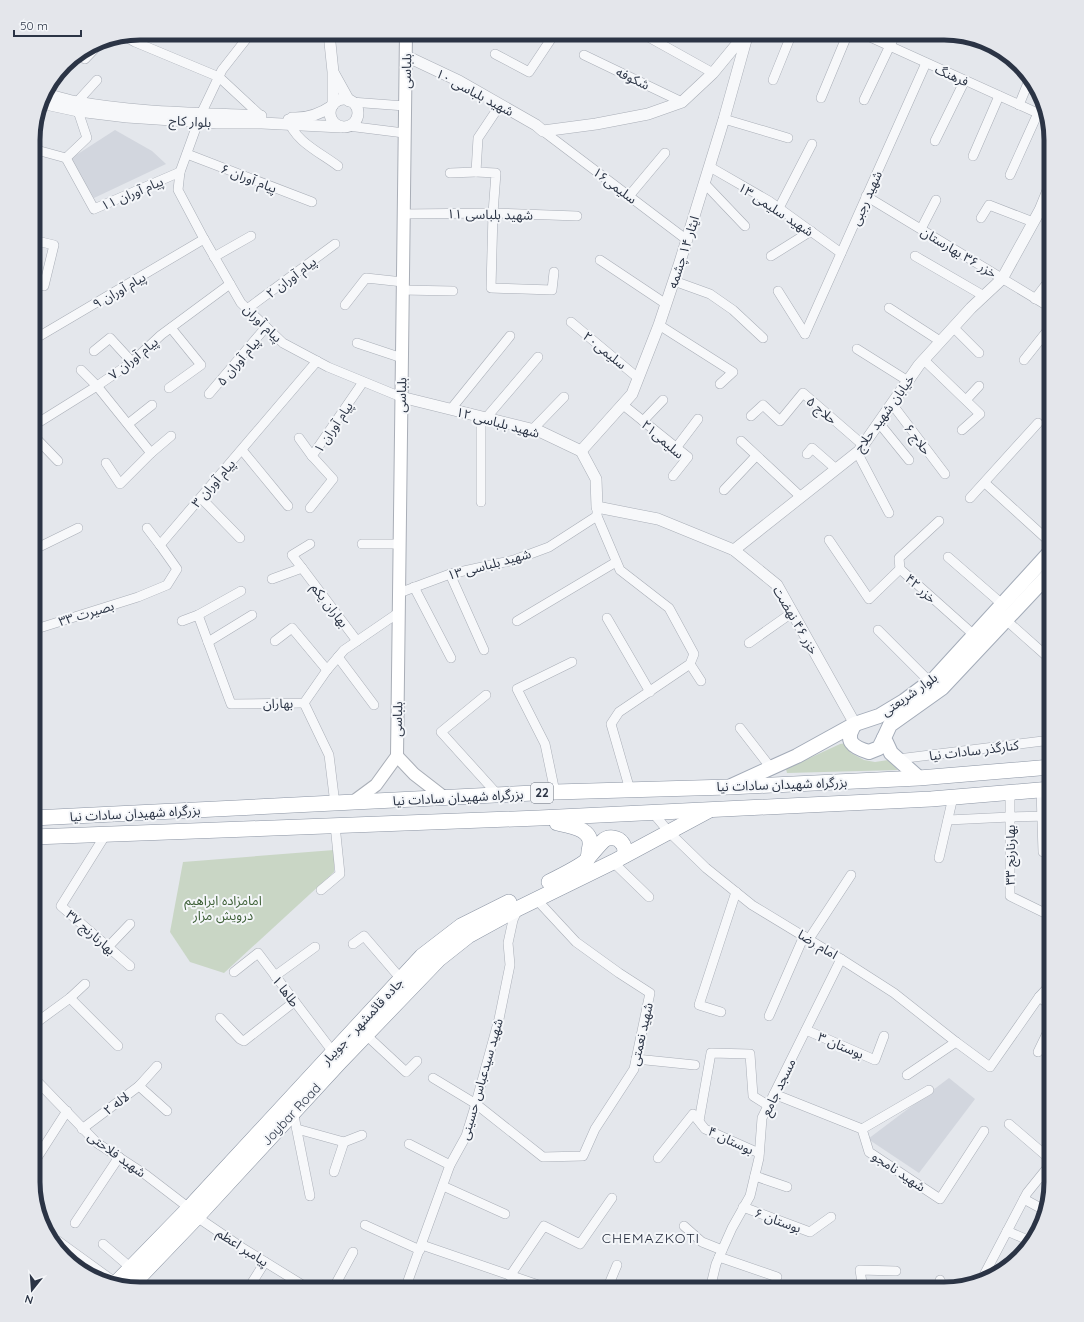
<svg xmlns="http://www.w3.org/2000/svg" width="1084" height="1322" font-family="Quicksand,'Noto Sans Arabic',sans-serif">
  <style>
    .built { fill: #d2d6de }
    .green { fill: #c9d6c5 }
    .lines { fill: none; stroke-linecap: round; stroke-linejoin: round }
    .minor-casing { stroke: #a9aeb7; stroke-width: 10 }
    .tertiary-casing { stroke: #a9aeb7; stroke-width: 12 }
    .secondary-casing { stroke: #a9aeb7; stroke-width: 14 }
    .primary-casing { stroke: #a3abb8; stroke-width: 16 }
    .trunk-casing { stroke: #8b94a3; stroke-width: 16 }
    .minor { stroke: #f7f8fa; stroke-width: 9 }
    .tertiary { stroke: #f7f8fa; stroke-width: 11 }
    .secondary { stroke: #fff; stroke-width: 12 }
    .primary { stroke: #fff; stroke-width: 14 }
    .trunk { stroke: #fff; stroke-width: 15 }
    .labels { text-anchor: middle; stroke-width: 4; stroke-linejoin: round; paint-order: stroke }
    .shield { fill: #f4f6f9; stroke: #676e7b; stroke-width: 1 }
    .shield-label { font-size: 12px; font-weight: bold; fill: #2b3445 }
    .street-label { font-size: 13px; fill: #2b3445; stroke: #f4f6f9 }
    .park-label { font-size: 13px; fill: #3f6138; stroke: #f4f6f9 }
    .neighbourhood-label { font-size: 14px; letter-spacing: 1px; fill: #1d2536; stroke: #f4f6f9 }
    .rim { fill: none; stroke: #2b3445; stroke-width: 5 }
  </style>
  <rect width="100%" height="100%" fill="#e4e7ec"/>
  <g class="built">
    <polygon points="115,130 152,151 166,164 94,198 70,159"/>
    <polygon points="949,1078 975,1099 919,1173 868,1139"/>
  </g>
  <g class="green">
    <polygon points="846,743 851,753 864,760 875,762 888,760 898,770 787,773 786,769 840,744"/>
    <polygon points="334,850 334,872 224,973 190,962 170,932 183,862"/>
  </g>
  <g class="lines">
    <g class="minor-casing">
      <g id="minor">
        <polyline points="251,33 222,70 201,114 180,172 178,190 204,239 241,303 283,343 328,367 401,397"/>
        <polyline points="861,33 1044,116"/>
        <polyline points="643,34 713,73"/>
        <polyline points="124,36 135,42 219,77 261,116 261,118"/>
        <polyline points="495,54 529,72 555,33"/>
        <polyline points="584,55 682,102"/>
        <polyline points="85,59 103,40"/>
        <polyline points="773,80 792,33"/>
        <polyline points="821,98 848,33"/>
        <polyline points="864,100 896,33"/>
        <polyline points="77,102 97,80"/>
        <polyline points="351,102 405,106"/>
        <polyline points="500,105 478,138 476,172 496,173 493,213 491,288 552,290 554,272"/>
        <polyline points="1019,105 1030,78"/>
        <path d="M288,119C294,141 321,153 338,166"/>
        <polyline points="724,119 788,138"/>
        <polyline points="348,126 404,133"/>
        <polyline points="543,131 687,240"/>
        <polyline points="935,141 965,80"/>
        <polyline points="33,149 66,158"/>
        <polyline points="187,154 312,202"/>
        <polyline points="973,156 999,96"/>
        <polyline points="66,158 94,209 180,172"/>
        <polyline points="66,158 87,138 78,111"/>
        <polyline points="710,167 769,201 841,253"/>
        <polyline points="450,173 476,172"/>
        <polyline points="1010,175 1038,113"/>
        <polyline points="705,184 745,226"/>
        <polyline points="629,196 665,153"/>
        <polyline points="866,196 1051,308"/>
        <polyline points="779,208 812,144"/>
        <polyline points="403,214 493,213 577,216"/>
        <polyline points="981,218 989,205 1033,222"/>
        <polyline points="921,229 936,200"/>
        <polyline points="33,240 54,245 44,286"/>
        <polyline points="771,256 811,231"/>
        <polyline points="915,256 984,296"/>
        <polyline points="214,257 251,236"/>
        <polyline points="600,260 666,304"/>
        <polyline points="674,281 710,294 733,310 763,338"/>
        <polyline points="402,290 453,291"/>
        <polyline points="778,291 805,334"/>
        <polyline points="1035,299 1051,278"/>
        <polyline points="345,305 366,278 403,282"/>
        <polyline points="889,308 940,341"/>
        <polyline points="247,309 335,244"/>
        <polyline points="571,322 638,378"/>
        <polyline points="659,325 733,372 720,384"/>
        <polyline points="953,327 979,353"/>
        <polyline points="805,334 926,63"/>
        <polyline points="33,340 204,239"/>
        <polyline points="357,343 402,358"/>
        <polyline points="857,349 908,381"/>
        <polyline points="94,351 110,338 132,362"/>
        <polyline points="924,360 980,414 962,430"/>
        <polyline points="1024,360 1051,326"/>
        <polyline points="81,370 97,386 151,453 120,484 106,463"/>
        <polyline points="169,388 201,365 171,328"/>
        <polyline points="209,394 266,327"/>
        <polyline points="966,400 979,386"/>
        <polyline points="622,404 688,457 673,476"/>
        <polyline points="892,404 945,474"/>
        <polyline points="451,409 510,336"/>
        <polyline points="751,416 763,405 780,421 803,393 863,445"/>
        <polyline points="481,417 481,502"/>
        <polyline points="486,418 538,357"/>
        <polyline points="643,421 663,400"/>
        <polyline points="879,423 909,460"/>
        <polyline points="128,424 152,405"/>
        <polyline points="33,426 97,386 132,362 161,335 230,284"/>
        <polyline points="532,430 564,397"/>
        <polyline points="33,435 58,461"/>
        <polyline points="299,438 312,456"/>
        <polyline points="741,441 801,497"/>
        <polyline points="676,448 698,419"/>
        <polyline points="242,450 288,506"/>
        <polyline points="857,452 889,513"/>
        <polyline points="151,453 171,436"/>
        <polyline points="807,454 812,448 836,469"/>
        <polyline points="985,483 1051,543"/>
        <polyline points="724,490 756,456"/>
        <polyline points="201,498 240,538"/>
        <polyline points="970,498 1038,423"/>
        <polyline points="597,507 597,516 620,570 669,608 694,654 690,664 619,712 611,724 630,790"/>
        <polyline points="310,508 333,479 312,456 363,382"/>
        <polyline points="147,528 160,545"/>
        <polyline points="829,540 869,599 900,569 974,635"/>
        <polyline points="362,544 399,544"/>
        <polyline points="33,550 78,528"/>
        <polyline points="948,557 1002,604"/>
        <polyline points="302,568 292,555 310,544"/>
        <polyline points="900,569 899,558 939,521"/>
        <polyline points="450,574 484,650"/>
        <polyline points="272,579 302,568 357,641"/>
        <polyline points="414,587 451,658"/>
        <polyline points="399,593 450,574 514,560 549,547 597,516"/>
        <polyline points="198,615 241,591"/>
        <polyline points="607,618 650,692"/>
        <polyline points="1006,620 1051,660"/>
        <polyline points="182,621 198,615 231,704 304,703 327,670 344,650 398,613"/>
        <polyline points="517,621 616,562"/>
        <polyline points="33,630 138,597 167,585 177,569 160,545 317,361"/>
        <polyline points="878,630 930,682"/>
        <polyline points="275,641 292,628 327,670"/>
        <polyline points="208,642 252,615"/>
        <polyline points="749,643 793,612"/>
        <polyline points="338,657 374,705"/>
        <polyline points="690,664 701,681"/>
        <polyline points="486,695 441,732 498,795"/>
        <polyline points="304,703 329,755 335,804"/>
        <polyline points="740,728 771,768"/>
        <polyline points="898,759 1051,740"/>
        <polyline points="1041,790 1043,852"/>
        <polyline points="555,792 545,744 517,689 572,662"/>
        <polyline points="1010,793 1010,896 1051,916"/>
        <polyline points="653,813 669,832 706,868 752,905 841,959 894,993 956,1042 990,1067 1039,997 1051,1006"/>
        <polyline points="948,820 1010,817 1051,816"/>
        <polyline points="106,834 61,906 130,966"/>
        <polyline points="939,858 953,797"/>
        <polyline points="613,862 649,897"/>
        <polyline points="321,890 340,874 335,825"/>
        <polyline points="809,939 851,875"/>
        <polyline points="353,944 364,936 401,979"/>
        <polyline points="108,947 130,924"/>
        <polyline points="234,972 258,953 333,1052"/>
        <polyline points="275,976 315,947"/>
        <polyline points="1039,997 1051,984"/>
        <polyline points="70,998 118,1046"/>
        <polyline points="721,1012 699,1005 736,892"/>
        <polyline points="769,1016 804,936"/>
        <polyline points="220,1018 240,1039 244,1041 294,1002"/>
        <polyline points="33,1025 70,998 85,984"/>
        <polyline points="806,1030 875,1060 884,1036"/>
        <polyline points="365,1034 406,1072 417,1061"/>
        <polyline points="1038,1052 1051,1025"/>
        <polyline points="636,1059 695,1065"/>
        <polyline points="907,1075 956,1042"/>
        <polyline points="33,1077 97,1143 146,1175 189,1208"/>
        <polyline points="433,1078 476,1104 543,1157 583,1156 595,1129 634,1069 650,993 619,973 576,942 537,900"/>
        <polyline points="139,1086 157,1066"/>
        <polyline points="774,1094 862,1129 869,1152 940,1199 984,1131"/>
        <polyline points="293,1111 310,1196"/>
        <polyline points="699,1121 711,1053 750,1054 753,1096 769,1106"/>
        <polyline points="1009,1124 1051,1160"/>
        <polyline points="82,1129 139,1086 167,1111"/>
        <polyline points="297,1129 344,1142 334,1172"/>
        <polyline points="862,1129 929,1090"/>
        <polyline points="344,1142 362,1135"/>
        <polyline points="409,1144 450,1165"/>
        <polyline points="658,1158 693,1114 705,1129 759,1153"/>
        <polyline points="33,1164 67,1111"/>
        <polyline points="755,1176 787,1187"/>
        <polyline points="443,1186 505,1214"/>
        <polyline points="1024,1199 1044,1210"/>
        <polyline points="743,1207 810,1232 831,1217"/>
        <polyline points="197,1217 241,1247 309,1289"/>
        <polyline points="75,1223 119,1157"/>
        <polyline points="365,1225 420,1250"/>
        <polyline points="684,1226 702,1242 722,1250"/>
        <polyline points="1007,1231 1030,1241"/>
        <polyline points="58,1241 116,1283"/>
        <polyline points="103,1244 131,1268"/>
        <polyline points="422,1245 550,1289"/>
        <polyline points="719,1257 777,1277"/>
        <polyline points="510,1276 544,1226 580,1244 612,1198"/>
        <polyline points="983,1277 1027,1193 1048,1167 1051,1165"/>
        <polyline points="940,1280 944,1289"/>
        <polyline points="248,1289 265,1262"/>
        <polyline points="333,1289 353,1252"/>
        <polyline points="405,1289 450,1165 466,1136 474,1110 499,1019 510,965 508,943 513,920 518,909"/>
        <polyline points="607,1289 617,1265"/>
        <polyline points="710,1289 716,1264 732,1228 750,1196 759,1158 762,1118 841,959"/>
        <polyline points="863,1289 860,1270 896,1271"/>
      </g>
    </g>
    <g class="tertiary-casing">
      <g id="tertiary">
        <polyline points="329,33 333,72 333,104"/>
        <polyline points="406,56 459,81 536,125 543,131 596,124 648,114 682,102 713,73 746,33"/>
        <polyline points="334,74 349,101"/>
        <path d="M44,94C55,96 66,100 77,102C136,113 201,113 261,116"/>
        <circle cx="344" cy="113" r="14"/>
        <polyline points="41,103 78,111 127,117 217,123 262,123 341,127"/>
        <path d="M292,118C307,119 320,114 332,106"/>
        <polyline points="401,397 539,431 581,451 596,479 597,507 658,519 734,550 777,585 855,724"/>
        <polyline points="581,451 632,394 659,325 679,265 724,119 748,33"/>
        <polyline points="734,550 859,451 919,365 971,308 1002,279 1040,210 1051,183"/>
      </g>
    </g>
    <g class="secondary-casing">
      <g id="secondary">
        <polyline points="397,756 406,33"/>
        <polyline points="397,756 414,774 445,798"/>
        <polyline points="353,802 376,785 397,756"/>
      </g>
    </g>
    <g class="primary-casing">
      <g id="primary">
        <path d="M855,724C844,741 852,747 869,752L879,748L884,738"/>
        <polyline points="919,778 891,753 884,738 890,725 942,688 1051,572"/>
        <polyline points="731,786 797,756 855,724 879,716 904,701 935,678 1051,551"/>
      </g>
    </g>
    <g class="trunk-casing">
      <g id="trunk">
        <polyline points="33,818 555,792 729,787 919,778 1051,767"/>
        <polyline points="33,837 539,818 931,799 1051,789"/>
        <path d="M588,858C593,852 598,846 603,841C608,836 618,837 622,843C625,846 625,851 625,855"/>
        <path d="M549,882C557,878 581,866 587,860C588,858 589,853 589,851C596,829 572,826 557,823"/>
        <polyline points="116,1283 189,1208 422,956 461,926 509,902"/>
        <polyline points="130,1287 197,1217 339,1063 439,959 468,936 519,908 613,862 708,811"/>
      </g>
    </g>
    <use href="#minor" class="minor"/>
    <use href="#tertiary" class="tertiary"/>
    <use href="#secondary" class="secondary"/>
    <use href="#primary" class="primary"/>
    <use href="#trunk" class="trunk"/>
  </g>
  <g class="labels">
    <rect class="shield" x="531" y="783" width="22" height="20" rx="3"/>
    <g class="shield-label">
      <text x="542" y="797">22</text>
    </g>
    <g class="street-label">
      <text transform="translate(406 71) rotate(-89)" y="5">بلباسی</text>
      <text transform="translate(952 75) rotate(24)" y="5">فرهنگ</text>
      <text transform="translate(633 78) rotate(25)" y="5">شکوفه</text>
      <text transform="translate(475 92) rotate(28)" y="5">شهید بلباسی ١٠</text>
      <text transform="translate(190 121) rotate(3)" y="5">بلوار کاج</text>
      <text transform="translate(249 178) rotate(21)" y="5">پیام آوران ۶</text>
      <text transform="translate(615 185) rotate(37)" y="5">سلیمی۱۶</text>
      <text transform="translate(132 193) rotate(-23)" y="5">پیام آوران ۱۱</text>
      <text transform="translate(866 198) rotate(-66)" y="5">شهید رجبی</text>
      <text transform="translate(776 209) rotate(33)" y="5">شهید سلیمی ۱۳</text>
      <text transform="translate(490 214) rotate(1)" y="5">شهید بلباسی ١١</text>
      <text transform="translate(683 252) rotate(-72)" y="5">ایثار ۱۴ چشمه</text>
      <text transform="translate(959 252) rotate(31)" y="5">خزر ۳۶ بهارستان</text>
      <text transform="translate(291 277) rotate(-37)" y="5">پیام آوران ۲</text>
      <text transform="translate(119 290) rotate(-30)" y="5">پیام آوران ۹</text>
      <text transform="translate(263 323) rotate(44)" y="5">پیام آوران</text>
      <text transform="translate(605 350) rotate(39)" y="5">سلیمی۲۰</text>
      <text transform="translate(133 358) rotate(-39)" y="5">پیام آوران ۷</text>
      <text transform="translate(238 361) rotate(-50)" y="5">پیام آوران ۵</text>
      <text transform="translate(401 395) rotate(-89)" y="5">بلباسی</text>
      <text transform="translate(822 410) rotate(40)" y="5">حلاج ۵</text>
      <text transform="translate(884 413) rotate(-54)" y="5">خیابان شهید حلاج</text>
      <text transform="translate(498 422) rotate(15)" y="5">شهید بلباسی ١٢</text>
      <text transform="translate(333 427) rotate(-56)" y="5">پیام آوران ۱</text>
      <text transform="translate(663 439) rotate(41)" y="5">سلیمی۲۱</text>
      <text transform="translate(918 439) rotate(53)" y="5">حلاج ۶</text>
      <text transform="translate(213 483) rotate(-49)" y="5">پیام آوران ۳</text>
      <text transform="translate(489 564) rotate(-15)" y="5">شهید بلباسی ١٣</text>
      <text transform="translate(921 588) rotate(42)" y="5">خزر ۴۲</text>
      <text transform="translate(330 605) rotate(53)" y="5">بهاران یکم</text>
      <text transform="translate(86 613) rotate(-17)" y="5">بصیرت ۳۳</text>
      <text transform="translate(796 620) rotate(60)" y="5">خزر ۴۶ نهضت</text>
      <text transform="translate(909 694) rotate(-35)" y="5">بلوار شریعتی</text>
      <text transform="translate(278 703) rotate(-1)" y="5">بهاران</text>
      <text transform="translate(397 719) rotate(-89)" y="5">بلباسی</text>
      <text transform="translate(974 750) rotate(-7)" y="5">کنارگذر سادات نیا</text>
      <text transform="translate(782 784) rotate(-2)" y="5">بزرگراه شهیدان سادات نیا</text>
      <text transform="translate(458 797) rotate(-3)" y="5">بزرگراه شهیدان سادات نیا</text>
      <text transform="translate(135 813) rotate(-3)" y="5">بزرگراه شهیدان سادات نیا</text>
      <text transform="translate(1010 855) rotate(-90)" y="5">بهارنارنج ۳۳</text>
      <text transform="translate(91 932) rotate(41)" y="5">بهارنارنج ۳۷</text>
      <text transform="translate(818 944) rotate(31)" y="5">امام رضا</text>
      <text transform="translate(286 991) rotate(53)" y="5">طاها ۱</text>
      <text transform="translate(362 1021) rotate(-47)" y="5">جاده قائمشهر - جویبار</text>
      <text transform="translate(641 1034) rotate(-77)" y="5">شهید نعمتی</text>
      <text transform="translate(841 1045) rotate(23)" y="5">بوستان ۳</text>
      <text transform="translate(481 1079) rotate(-74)" y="5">شهید سیدعباس حسینی</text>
      <text transform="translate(778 1087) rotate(-64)" y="5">مسجد جامع</text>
      <text transform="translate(116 1103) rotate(-37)" y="5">لاله ۲</text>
      <text transform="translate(291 1114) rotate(-47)" y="5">Joybar Road</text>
      <text transform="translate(731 1140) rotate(25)" y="5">بوستان ۴</text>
      <text transform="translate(117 1154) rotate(36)" y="5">شهید فلاحتی</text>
      <text transform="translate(899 1171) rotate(34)" y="5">شهید نامجو</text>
      <text transform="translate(778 1220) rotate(20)" y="5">بوستان ۶</text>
      <text transform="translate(243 1247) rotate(33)" y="5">پیامبر اعظم</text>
    </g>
    <g class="park-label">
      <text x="223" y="905">امامزاده ابراهیم<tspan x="223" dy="15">درویش مزار</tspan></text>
    </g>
    <g class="neighbourhood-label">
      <text x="651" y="1243">CHEMAZKOTI</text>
    </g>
  </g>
  <path d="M0 0H1084V1322H0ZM140 40H944A100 100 0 0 1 1044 140V1182A100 100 0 0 1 944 1282H140A100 100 0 0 1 40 1182V140A100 100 0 0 1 140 40Z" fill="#e4e6eb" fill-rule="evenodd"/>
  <path class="rim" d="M140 40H944A100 100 0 0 1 1044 140V1182A100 100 0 0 1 944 1282H140A100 100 0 0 1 40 1182V140A100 100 0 0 1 140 40Z"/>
  <g transform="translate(32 1290) rotate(197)" stroke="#f4f6f9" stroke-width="3" paint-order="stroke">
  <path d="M0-3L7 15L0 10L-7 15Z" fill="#2b3445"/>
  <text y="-6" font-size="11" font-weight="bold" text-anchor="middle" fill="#2b3445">N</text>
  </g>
  <path d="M14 30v6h67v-6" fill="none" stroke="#2b3445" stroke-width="2"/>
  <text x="20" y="30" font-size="12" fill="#2b3445" stroke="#f4f6f9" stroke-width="3" paint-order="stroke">50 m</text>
</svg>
